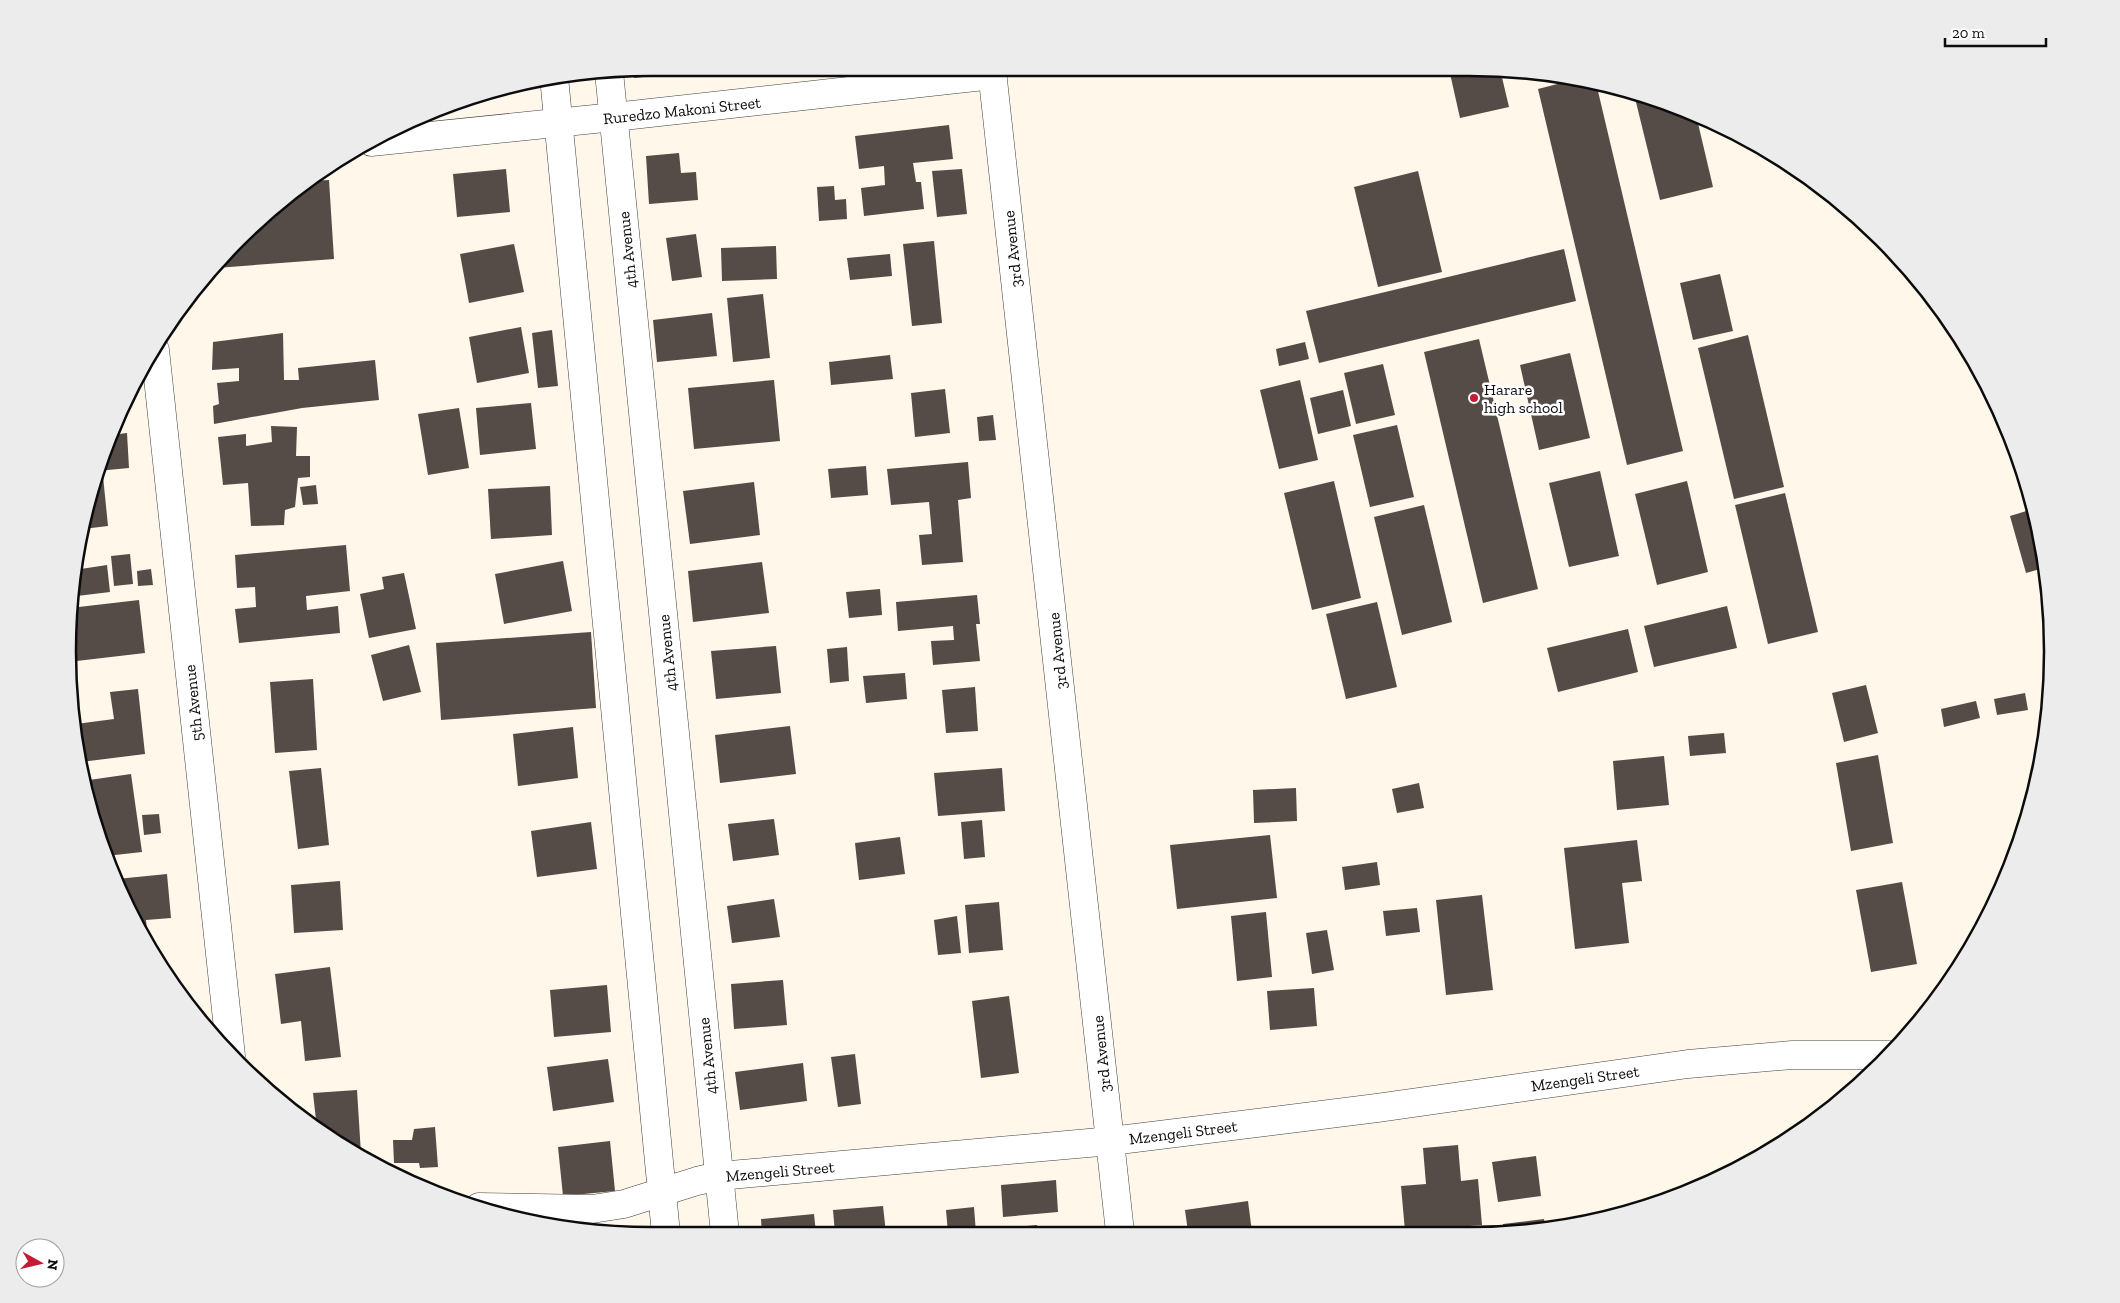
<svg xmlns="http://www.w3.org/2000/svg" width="2120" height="1303" font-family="'Zilla Slab',serif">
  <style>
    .building { fill: #554b47 }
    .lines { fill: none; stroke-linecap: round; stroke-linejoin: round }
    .street-casing { stroke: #3f3f3f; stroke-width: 29 }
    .street { stroke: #fff; stroke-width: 28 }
    .poi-dot { fill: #c51a38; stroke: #fff; stroke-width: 2 }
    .labels { text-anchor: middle; stroke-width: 5; stroke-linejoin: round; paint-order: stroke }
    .street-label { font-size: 16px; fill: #0c0c0c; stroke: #fff }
    .poi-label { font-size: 16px; fill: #0c0c0c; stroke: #fff; text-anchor: start }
    .rim { fill: none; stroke: #0c0c0c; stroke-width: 2.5 }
  </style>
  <rect width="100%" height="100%" fill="#fff8ea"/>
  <g class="building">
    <polygon points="1449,69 1500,69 1509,107 1460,118"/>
    <polygon points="633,72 677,72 677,73 634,78"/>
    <polygon points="1569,81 1597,87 1683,451 1627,465 1538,89"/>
    <polygon points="1634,94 1656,99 1697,119 1713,187 1660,200"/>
    <polygon points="949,125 953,159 913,163 916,182 921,182 924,209 864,216 861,188 885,185 884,166 859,169 855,136"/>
    <polygon points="679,153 681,173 696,172 698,200 649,204 646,156"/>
    <polygon points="506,169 510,212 457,217 453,174"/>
    <polygon points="962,169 967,214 937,217 932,171"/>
    <polygon points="1418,171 1442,272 1378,287 1354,187"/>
    <polygon points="329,180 334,259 216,268 281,203 288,203 288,197 296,188 307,181"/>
    <polygon points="834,186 835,200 846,199 847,219 819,221 817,187"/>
    <polygon points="696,234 702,277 672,281 666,238"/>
    <polygon points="934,241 942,323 912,326 903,244"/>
    <polygon points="514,244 524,292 469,303 460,254"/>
    <polygon points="776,246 777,279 722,281 721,248"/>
    <polygon points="1564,249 1576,301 1319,363 1306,311"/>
    <polygon points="890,254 892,276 850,280 847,258"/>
    <polygon points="1720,274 1733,331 1693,340 1680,283"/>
    <polygon points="763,294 770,358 733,362 727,298"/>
    <polygon points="712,313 717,356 657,362 653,320"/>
    <polygon points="521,327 529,373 477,383 469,337"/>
    <polygon points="552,330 558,386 538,388 532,333"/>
    <polygon points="283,333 284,380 299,380 298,368 375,360 379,400 302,408 214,424 213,406 219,404 217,383 239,381 239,368 212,370 213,342"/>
    <polygon points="1748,335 1784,487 1734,499 1698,348"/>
    <polygon points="1479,339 1538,589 1483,603 1424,352"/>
    <polygon points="1305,342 1309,359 1279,366 1276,349"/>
    <polygon points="1570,353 1590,438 1539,450 1520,365"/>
    <polygon points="890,355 893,379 831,385 829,362"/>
    <polygon points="1383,364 1395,415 1356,424 1344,373"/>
    <polygon points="774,380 780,441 694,449 688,388"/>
    <polygon points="1300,380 1318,460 1279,469 1260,390"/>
    <polygon points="945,389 950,433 915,437 911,393"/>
    <polygon points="1343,390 1351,426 1318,434 1310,398"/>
    <polygon points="531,403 536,449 480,455 476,408"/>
    <polygon points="459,408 469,468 428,475 418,414"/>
    <polygon points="993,415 996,440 979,441 977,417"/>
    <polygon points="1397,425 1414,497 1370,507 1353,435"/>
    <polygon points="271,426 297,427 296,456 310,456 310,477 298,478 295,507 285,510 284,525 251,526 248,483 223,485 218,437 246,434 246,446 272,442"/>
    <polygon points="127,433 129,468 97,471 111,435"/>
    <polygon points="968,462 971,498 958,500 963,562 922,565 919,535 932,534 929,502 891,505 887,469"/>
    <polygon points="866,466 868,495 831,498 828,469"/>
    <polygon points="1600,471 1619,556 1569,567 1549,483"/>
    <polygon points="96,476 103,476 108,526 83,529"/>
    <polygon points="1334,481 1361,598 1312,610 1284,493"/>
    <polygon points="1687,481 1708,572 1657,585 1635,494"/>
    <polygon points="754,482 760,535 690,544 683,491"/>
    <polygon points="316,485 318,504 303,505 300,487"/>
    <polygon points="550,486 552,535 491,539 488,489"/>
    <polygon points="1785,493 1818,632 1768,644 1735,505"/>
    <polygon points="1424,505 1452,622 1402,635 1374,517"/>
    <polygon points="2033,509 2041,538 2044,568 2026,573 2010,516"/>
    <polygon points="346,545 350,591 306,596 307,610 338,606 340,633 239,643 235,609 256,607 255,587 237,588 235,555"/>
    <polygon points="130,554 133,584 114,586 111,556"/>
    <polygon points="563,561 572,611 504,624 495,574"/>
    <polygon points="762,562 769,613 693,622 688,571"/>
    <polygon points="107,565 110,592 77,596 74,570"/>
    <polygon points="151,569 153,585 138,586 137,571"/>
    <polygon points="404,573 416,629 369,638 360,594 384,589 382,577"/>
    <polygon points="880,589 882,615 849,618 846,592"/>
    <polygon points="977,595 980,624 976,624 980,661 933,665 931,641 954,640 953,626 898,631 896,602"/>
    <polygon points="139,600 145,653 68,662 70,608"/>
    <polygon points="1377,602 1397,687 1346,699 1326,614"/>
    <polygon points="1727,606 1737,648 1654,667 1644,626"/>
    <polygon points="1628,629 1638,672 1558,692 1547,648"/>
    <polygon points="591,632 596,708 441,720 436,643"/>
    <polygon points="409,645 421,692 383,701 371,655"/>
    <polygon points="776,646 781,693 716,699 711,651"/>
    <polygon points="847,647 849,681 830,683 827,649"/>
    <polygon points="905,673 907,699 866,703 863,676"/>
    <polygon points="313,679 317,750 275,753 270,682"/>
    <polygon points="1866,685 1878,733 1844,742 1832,693"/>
    <polygon points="975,687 978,731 946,733 942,690"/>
    <polygon points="138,689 145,754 81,762 76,724 114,719 110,692"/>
    <polygon points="2025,693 2028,710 1997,715 1994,699"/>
    <polygon points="1976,701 1980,718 1944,727 1941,709"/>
    <polygon points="790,726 796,774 720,783 715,735"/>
    <polygon points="573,727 578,778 518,786 513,734"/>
    <polygon points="1724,733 1726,753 1690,756 1688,736"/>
    <polygon points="1878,755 1893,843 1851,851 1836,763"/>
    <polygon points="1664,756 1669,805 1617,810 1613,761"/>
    <polygon points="321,768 329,845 298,849 289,771"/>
    <polygon points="1002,768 1005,811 938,816 934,773"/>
    <polygon points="131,774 142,852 106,856 97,833 89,780"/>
    <polygon points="1419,783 1424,808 1397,813 1392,789"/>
    <polygon points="1296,788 1297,821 1254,823 1253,790"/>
    <polygon points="159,814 161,833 144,835 142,815"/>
    <polygon points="774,819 779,855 733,861 728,824"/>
    <polygon points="982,820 985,857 964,859 961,822"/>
    <polygon points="591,822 597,869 537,877 531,831"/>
    <polygon points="1270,835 1277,898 1177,909 1170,845"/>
    <polygon points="900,837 905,874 859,880 855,843"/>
    <polygon points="1637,840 1642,881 1622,883 1629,943 1575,949 1564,848"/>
    <polygon points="1377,862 1380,885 1345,890 1342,867"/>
    <polygon points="167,874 171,918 146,920 149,948 117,879"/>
    <polygon points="340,881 343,930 294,933 291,885"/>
    <polygon points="1902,882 1917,964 1871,972 1856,890"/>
    <polygon points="1482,895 1493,990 1446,995 1436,900"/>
    <polygon points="774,899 780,937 732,943 727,906"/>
    <polygon points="999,902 1003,950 969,953 965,905"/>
    <polygon points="1417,908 1420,932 1386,936 1383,911"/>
    <polygon points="1266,912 1272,977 1237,981 1231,916"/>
    <polygon points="957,916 961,953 938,955 934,920"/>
    <polygon points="1327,930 1334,970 1312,974 1306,933"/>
    <polygon points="330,967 341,1057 305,1061 301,1021 281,1024 275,974"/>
    <polygon points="783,980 787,1025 734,1029 731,984"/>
    <polygon points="607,985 611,1032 554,1037 550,990"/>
    <polygon points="1314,988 1317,1026 1270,1030 1267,991"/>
    <polygon points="1009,996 1019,1073 981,1078 972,1001"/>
    <polygon points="855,1054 861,1104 838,1107 831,1057"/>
    <polygon points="608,1059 614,1102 553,1111 547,1067"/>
    <polygon points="803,1063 807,1101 740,1110 735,1072"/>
    <polygon points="357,1090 361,1154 327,1137 317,1129 313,1093"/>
    <polygon points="435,1127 438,1167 420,1168 419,1163 394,1163 393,1140 412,1140 414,1129"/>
    <polygon points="610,1141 615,1191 563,1196 558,1147"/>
    <polygon points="1458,1145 1461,1181 1478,1179 1482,1225 1405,1231 1401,1186 1426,1184 1423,1148"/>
    <polygon points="1536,1156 1541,1196 1498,1202 1492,1162"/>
    <polygon points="1056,1180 1058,1212 1003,1217 1001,1185"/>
    <polygon points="1248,1201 1252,1232 1188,1232 1185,1210"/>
    <polygon points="883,1206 886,1233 835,1233 833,1210"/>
    <polygon points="974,1207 976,1233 948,1233 946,1210"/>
    <polygon points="814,1214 816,1233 762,1234 761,1219"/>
    <polygon points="1544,1219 1546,1230 1504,1231 1503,1224"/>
    <polygon points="1037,1225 1038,1233 976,1233 976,1231"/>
  </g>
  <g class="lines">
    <g class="street-casing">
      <g id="street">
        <polyline points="992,71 1120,1232"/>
        <polyline points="609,72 725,1234"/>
        <polyline points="554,77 666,1234"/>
        <polyline points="371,142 614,117 993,75"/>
        <polyline points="155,350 231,1056"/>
        <polyline points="479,1207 592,1209 624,1204 697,1181 719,1176 1111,1141 1377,1108 1688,1064 1792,1055 1889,1055"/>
      </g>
    </g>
    <use href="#street" class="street"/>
  </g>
  <circle class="poi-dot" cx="1474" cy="398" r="5"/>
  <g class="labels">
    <g class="street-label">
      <text transform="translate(682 110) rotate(-6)" y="6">Ruredzo Makoni Street</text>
      <text transform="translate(1012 249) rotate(-96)" y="6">3rd Avenue</text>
      <text transform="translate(627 250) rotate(-96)" y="6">4th Avenue</text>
      <text transform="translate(1057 651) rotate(-96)" y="6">3rd Avenue</text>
      <text transform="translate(667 653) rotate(-96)" y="6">4th Avenue</text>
      <text transform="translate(193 703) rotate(-96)" y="6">5th Avenue</text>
      <text transform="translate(1101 1054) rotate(-96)" y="6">3rd Avenue</text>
      <text transform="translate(707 1056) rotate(-96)" y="6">4th Avenue</text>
      <text transform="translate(1585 1078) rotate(-8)" y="6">Mzengeli Street</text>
      <text transform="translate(1183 1132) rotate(-7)" y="6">Mzengeli Street</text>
      <text transform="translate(780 1171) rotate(-5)" y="6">Mzengeli Street</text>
    </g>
    <g class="poi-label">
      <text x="1484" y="395">Harare<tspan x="1484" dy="18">high school</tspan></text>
    </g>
  </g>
  <path d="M0 0H2120V1303H0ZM651 76H1469A575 575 0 0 1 2044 651V652A575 575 0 0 1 1469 1227H651A575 575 0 0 1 76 652V651A575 575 0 0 1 651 76Z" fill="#ececec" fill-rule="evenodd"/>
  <path class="rim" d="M651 76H1469A575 575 0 0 1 2044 651V652A575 575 0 0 1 1469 1227H651A575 575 0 0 1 76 652V651A575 575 0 0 1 651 76Z"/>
  <g transform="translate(40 1263) rotate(98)"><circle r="24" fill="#ffffff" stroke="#9e9e9e"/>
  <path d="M0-4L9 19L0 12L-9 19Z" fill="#c51a38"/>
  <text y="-8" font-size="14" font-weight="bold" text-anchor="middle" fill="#0c0c0c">N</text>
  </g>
  <path d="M1945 38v8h101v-8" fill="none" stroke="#0c0c0c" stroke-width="2.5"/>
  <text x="1952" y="38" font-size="15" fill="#0c0c0c" stroke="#ffffff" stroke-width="4" paint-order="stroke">20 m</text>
</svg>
